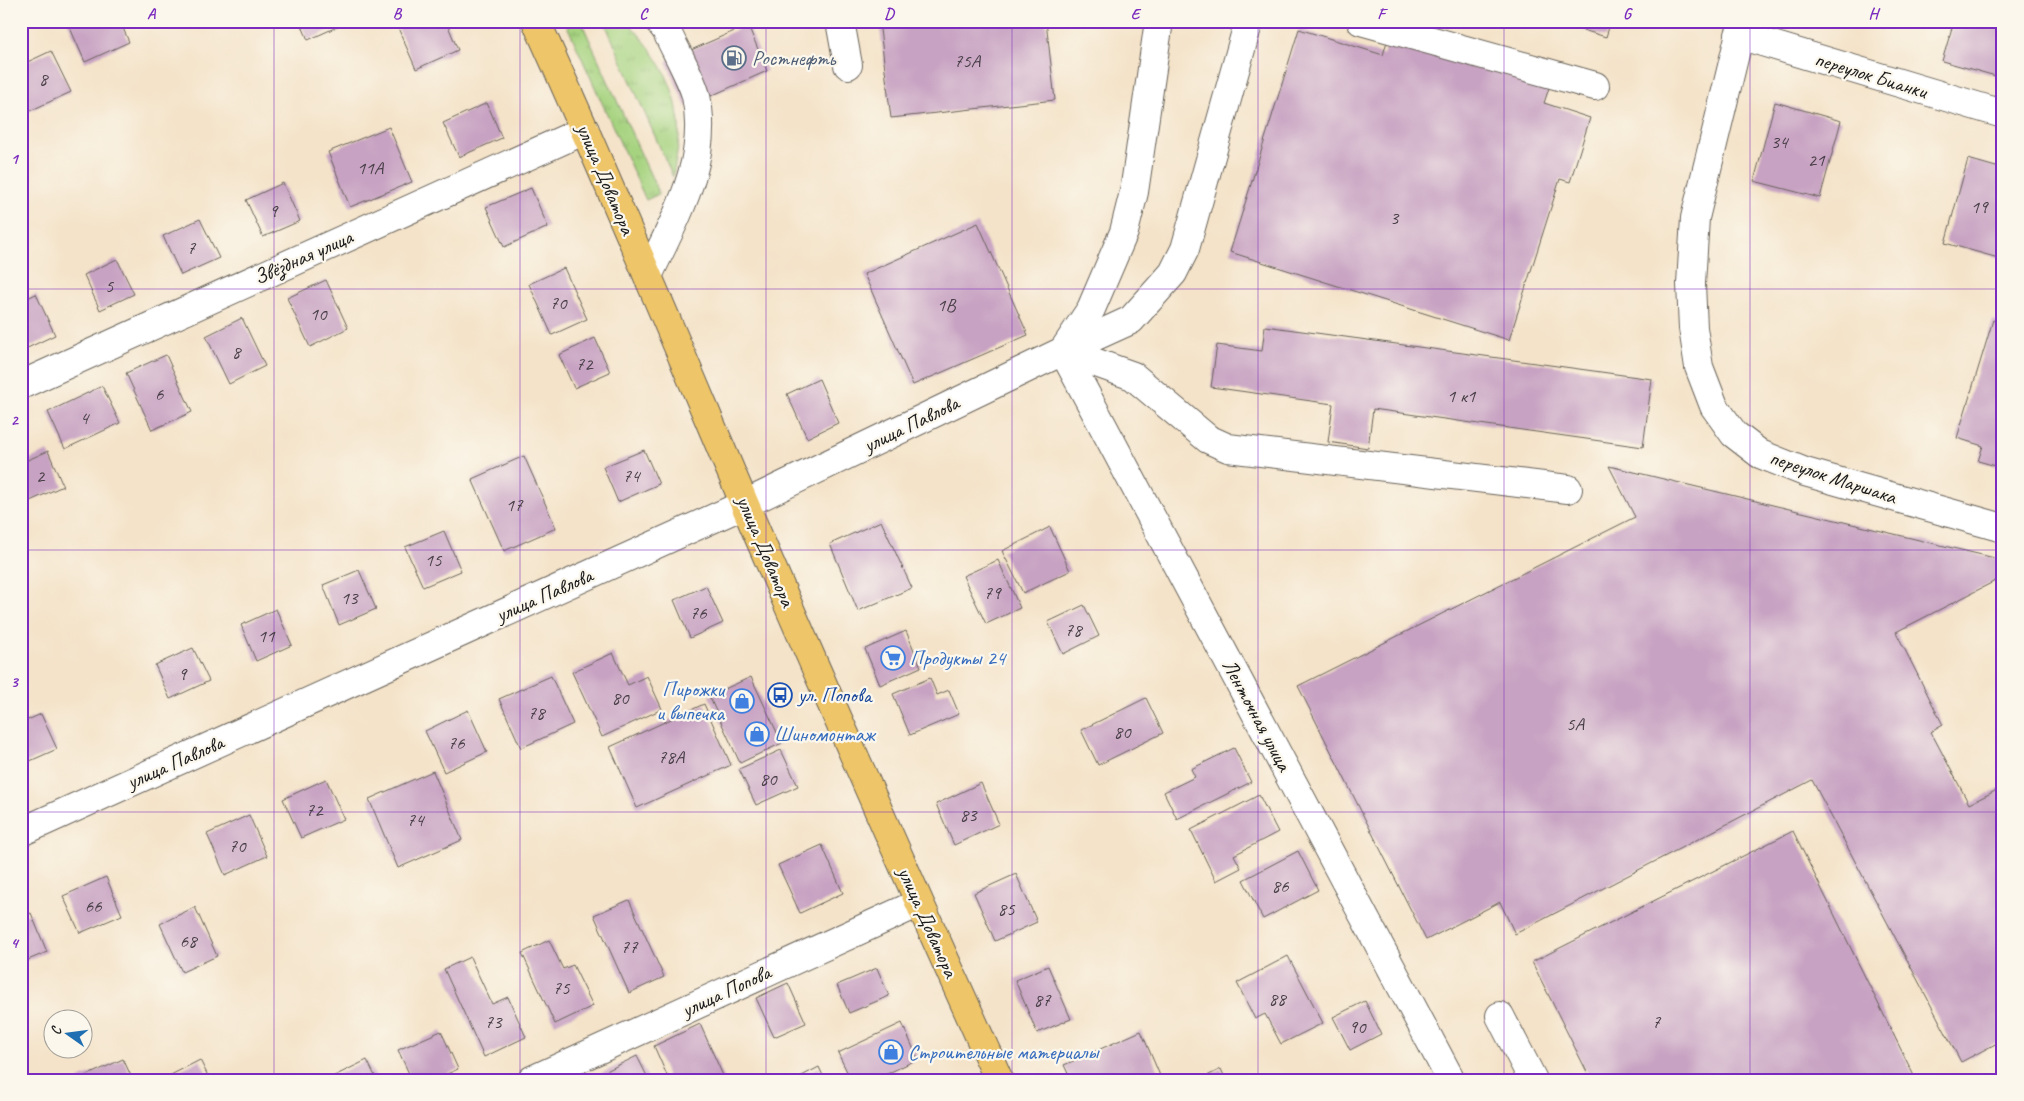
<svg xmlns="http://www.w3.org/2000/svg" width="2024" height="1101" font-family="Caveat,sans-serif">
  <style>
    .grass { fill: url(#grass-tufts); stroke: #61784e }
    .building { fill: #c7a2c2 }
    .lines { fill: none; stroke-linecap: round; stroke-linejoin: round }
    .minor-casing { stroke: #686259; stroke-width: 30 }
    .major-casing { stroke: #686259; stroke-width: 30 }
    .minor { stroke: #fff; stroke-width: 28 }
    .major { stroke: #eec569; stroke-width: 28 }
    .grid { fill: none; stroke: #7b2cbf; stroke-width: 1; stroke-opacity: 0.55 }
    .labels { text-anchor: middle; stroke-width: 4.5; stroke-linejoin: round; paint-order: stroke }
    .number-label { font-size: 19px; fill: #473e46 }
    .service-label { font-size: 21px; fill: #4e5e75; stroke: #fbf7ec; text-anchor: start }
    .street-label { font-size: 21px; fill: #1c1c1c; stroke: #fbf7ec }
    .shop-label { font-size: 21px; fill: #366cbe; stroke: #fbf7ec; text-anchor: start }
    .transit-label { font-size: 21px; fill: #164399; stroke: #fbf7ec; text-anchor: start }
    .neatline { fill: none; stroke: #7b2cbf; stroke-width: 2 }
    .grid-label { font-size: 16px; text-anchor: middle; font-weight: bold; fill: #7b2cbf }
  </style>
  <defs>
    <pattern id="grass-tufts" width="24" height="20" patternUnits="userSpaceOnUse" patternTransform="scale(1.25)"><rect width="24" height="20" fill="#a6d37f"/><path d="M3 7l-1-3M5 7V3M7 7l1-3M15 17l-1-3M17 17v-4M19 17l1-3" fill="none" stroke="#8eb56d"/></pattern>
  </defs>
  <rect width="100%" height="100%" fill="#fbf7ec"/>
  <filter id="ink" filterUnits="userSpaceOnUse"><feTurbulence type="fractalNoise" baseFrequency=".02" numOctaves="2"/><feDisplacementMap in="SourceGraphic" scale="10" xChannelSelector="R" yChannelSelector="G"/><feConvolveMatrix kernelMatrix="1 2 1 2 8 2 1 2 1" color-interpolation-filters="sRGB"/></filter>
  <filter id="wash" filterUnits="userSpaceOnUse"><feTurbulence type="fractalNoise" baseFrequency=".0096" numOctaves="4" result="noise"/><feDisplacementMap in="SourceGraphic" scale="20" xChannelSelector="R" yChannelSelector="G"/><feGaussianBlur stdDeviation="1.12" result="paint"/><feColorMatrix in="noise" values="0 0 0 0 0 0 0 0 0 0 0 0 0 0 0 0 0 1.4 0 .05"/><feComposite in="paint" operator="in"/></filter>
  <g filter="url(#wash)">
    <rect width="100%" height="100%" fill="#f4e3c9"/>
    <g class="grass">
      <polygon points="565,21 581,21 659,194 646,200"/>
      <path d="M604,21H627C652,48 673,78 678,115C682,135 676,157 673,177Z"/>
    </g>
    <g id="blocks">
      <g class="building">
        <polygon points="67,21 120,21 129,42 85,62"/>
        <polygon points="300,21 350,21 308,40"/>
        <polygon points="395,21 446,21 458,50 416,69"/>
        <polygon points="879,21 1046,21 1055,100 891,118"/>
        <polygon points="1575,21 1611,21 1606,37 1573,27"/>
        <polygon points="1862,21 1886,21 1884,28"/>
        <polygon points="1954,21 2003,21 2003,78 1942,61"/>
        <polygon points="748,25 767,71 686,107 666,61"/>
        <polygon points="1299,29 1383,55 1388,38 1549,88 1544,103 1590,118 1570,182 1560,179 1509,340 1230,252"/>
        <polygon points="51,51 71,92 21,115 21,65"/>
        <polygon points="1775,102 1841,121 1820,198 1754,181"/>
        <polygon points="487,103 502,138 459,157 443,123"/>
        <polygon points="389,127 412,182 350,207 328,152"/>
        <polygon points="1968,159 2003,169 2002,259 1945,243"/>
        <polygon points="283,183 300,221 263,237 246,200"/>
        <polygon points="531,188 548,227 504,247 486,207"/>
        <polygon points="200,219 219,258 181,275 163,236"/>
        <polygon points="978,223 1028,335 913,385 864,274"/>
        <polygon points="117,259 134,294 100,310 84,275"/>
        <polygon points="564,268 587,319 552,335 529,284"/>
        <polygon points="326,280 348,328 310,347 287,298"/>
        <polygon points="36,294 55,335 21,351 21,301"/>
        <polygon points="242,318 265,366 229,384 206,336"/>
        <polygon points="1993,320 2003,323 2003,468 1978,461 1983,446 1957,438"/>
        <polygon points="1265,326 1652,379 1643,447 1373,409 1368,448 1328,442 1333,404 1211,387 1217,345 1262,351"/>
        <polygon points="595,338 610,372 574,388 559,355"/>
        <polygon points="166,355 192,412 152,430 126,373"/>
        <polygon points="819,379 838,423 807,438 787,394"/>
        <polygon points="102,386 120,423 65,449 48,412"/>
        <polygon points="644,450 659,484 618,502 603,467"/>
        <polygon points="48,451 63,486 21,505 21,463"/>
        <polygon points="524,456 556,528 504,551 472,479"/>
        <polygon points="1609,466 2003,560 2003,577 1896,632 1943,725 1931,732 1969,804 2003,787 2003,1040 1961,1062 1812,780 1515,934 1500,902 1426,940 1298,686 1635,517"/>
        <polygon points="881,521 912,588 858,611 830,544"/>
        <polygon points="1050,527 1070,571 1023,593 1002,551"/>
        <polygon points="444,531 461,571 423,587 405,547"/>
        <polygon points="998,560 1020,608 986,624 963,576"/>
        <polygon points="359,570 376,609 339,625 323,585"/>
        <polygon points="706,586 723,623 690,638 674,600"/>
        <polygon points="1084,605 1099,636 1063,654 1048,622"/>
        <polygon points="276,609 292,645 256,661 241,625"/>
        <polygon points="906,631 921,667 880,685 865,649"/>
        <polygon points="193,648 209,681 170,699 155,665"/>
        <polygon points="613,653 628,685 647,676 662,709 602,737 572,672"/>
        <polygon points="551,676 573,724 521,748 499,699"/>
        <polygon points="751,677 782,743 740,763 709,696"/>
        <polygon points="930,678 937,695 949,690 959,714 910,735 893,694"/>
        <polygon points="1146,698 1163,733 1098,765 1081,730"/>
        <polygon points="704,704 731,765 637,808 610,747"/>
        <polygon points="468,710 487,752 444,772 425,731"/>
        <polygon points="41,714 57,749 21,765 21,723"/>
        <polygon points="1234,748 1251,782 1177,819 1164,792 1195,777 1191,769"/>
        <polygon points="781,750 798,786 756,805 739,769"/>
        <polygon points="433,771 462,840 398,868 369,799"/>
        <polygon points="326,779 344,819 301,838 283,799"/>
        <polygon points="981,783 999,824 954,845 936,804"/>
        <polygon points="1259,795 1278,832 1234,855 1241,868 1216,881 1191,830"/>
        <polygon points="249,815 267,856 225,875 207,834"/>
        <polygon points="1793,831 1916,1080 1591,1080 1532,962"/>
        <polygon points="822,845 843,893 800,913 778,865"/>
        <polygon points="1298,851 1318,890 1263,919 1243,880"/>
        <polygon points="1016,874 1037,922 995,941 974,893"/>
        <polygon points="106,877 122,915 80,933 63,896"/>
        <polygon points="629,900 664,977 629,993 594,915"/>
        <polygon points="195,907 217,956 182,972 160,924"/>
        <polygon points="31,913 47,952 21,963 21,917"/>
        <polygon points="549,940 563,969 573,965 593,1006 555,1024 522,953"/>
        <polygon points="1288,956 1323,1023 1281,1044 1265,1014 1255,1019 1237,983"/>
        <polygon points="470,957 492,1004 508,997 526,1037 484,1057 444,969"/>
        <polygon points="1048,966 1071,1019 1037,1033 1015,980"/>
        <polygon points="877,968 889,996 849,1013 837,985"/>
        <polygon points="788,983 806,1023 774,1037 756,998"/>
        <polygon points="1365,1001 1381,1034 1350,1050 1333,1017"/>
        <polygon points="902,1023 918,1059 874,1080 851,1080 838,1053"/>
        <polygon points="700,1024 725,1080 669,1080 654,1046"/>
        <polygon points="441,1031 458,1069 434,1080 412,1080 398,1050"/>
        <polygon points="1141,1031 1161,1078 1156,1080 1071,1080 1064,1065"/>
        <polygon points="637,1056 649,1080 593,1080 592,1078"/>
        <polygon points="123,1059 133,1080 77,1080"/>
        <polygon points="200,1060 210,1080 161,1080"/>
        <polygon points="367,1060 377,1080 326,1080"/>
        <polygon points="819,1067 825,1080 794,1080"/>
        <polygon points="1221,1069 1226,1080 1199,1080"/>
      </g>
    </g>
  </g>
  <g filter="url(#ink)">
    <use href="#blocks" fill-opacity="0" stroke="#686259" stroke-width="1"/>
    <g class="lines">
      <g class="minor-casing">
        <g id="minor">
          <polyline points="840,21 848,65"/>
          <polyline points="1361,21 1595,86"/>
          <polyline points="1743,21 1695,218 1691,284 1693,328 1699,367 1714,406 1734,434 1760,454 1805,472 2003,528"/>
          <polyline points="1739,35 2003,114"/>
          <path d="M648,276C675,218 710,162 696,96C692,79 674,48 666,30L659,21"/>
          <polyline points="1063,351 1451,1080"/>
          <polyline points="1063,351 1133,376 1208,439 1228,448 1568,489"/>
          <polyline points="1063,351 1091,309 1124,232 1134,192 1159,21"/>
          <polyline points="21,385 585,130"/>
          <polyline points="21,832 745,504 1063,351 1131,320 1173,273 1185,249 1248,24 1250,21"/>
          <polyline points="1500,1016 1533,1080"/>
          <polyline points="532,1080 919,903"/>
        </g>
      </g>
      <g class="major-casing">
        <path id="major" d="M536,21C613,190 684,362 757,533C836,716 917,898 999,1080"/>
      </g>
      <use href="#minor" class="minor"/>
      <use href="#major" class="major"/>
    </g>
  </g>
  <path class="grid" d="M274,21V1080M520,21V1080M766,21V1080M1012,21V1080M1258,21V1080M1504,21V1080M1750,21V1080M21,289H2003M21,550H2003M21,812H2003"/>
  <defs>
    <g id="fuel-ring" transform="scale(1.25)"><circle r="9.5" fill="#fbf7ec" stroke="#5c6f8a" stroke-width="1.5"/><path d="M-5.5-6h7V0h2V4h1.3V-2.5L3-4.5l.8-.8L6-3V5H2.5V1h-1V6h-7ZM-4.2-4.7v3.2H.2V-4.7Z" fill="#5c6f8a"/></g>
    <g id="supermarket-ring" transform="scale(1.25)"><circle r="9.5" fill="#fbf7ec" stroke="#3f7fe0" stroke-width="1.5"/><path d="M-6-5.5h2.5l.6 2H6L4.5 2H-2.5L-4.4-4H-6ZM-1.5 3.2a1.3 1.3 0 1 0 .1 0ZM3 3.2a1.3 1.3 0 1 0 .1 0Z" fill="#3f7fe0"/></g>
    <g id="bus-ring" transform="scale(1.25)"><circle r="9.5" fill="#fbf7ec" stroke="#1a4fb4" stroke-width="1.5"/><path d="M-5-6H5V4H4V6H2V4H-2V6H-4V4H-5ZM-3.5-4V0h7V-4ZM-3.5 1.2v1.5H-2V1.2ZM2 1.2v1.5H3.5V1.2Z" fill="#1a4fb4"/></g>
    <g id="shop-ring" transform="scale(1.25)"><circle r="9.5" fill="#fbf7ec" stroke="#3f7fe0" stroke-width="1.5"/><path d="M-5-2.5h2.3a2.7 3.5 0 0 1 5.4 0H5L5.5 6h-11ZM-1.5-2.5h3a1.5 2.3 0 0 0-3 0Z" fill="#3f7fe0"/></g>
  </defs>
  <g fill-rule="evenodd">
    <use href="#fuel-ring" x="734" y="58"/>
    <use href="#supermarket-ring" x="893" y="658"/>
    <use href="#bus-ring" x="780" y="695"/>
    <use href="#shop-ring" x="742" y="701"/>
    <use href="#shop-ring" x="757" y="734"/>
    <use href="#shop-ring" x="891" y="1052"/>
  </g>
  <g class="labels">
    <g class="number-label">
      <text x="967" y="67">75А</text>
      <text x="43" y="85">8</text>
      <text x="1779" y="148">34</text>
      <text x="1816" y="166">21</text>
      <text x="370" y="174">11А</text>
      <text x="1979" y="213">19</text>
      <text x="273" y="217">9</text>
      <text x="1394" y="224">3</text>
      <text x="191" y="254">7</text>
      <text x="109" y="292">5</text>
      <text x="558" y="309">70</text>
      <text x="946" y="311">1В</text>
      <text x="318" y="320">10</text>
      <text x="236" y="358">8</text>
      <text x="584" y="370">72</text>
      <text x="159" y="400">6</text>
      <text x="1461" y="402">1 к1</text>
      <text x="84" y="424">4</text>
      <text x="40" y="482">2</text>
      <text x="631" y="482">74</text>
      <text x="514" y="511">17</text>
      <text x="433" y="566">15</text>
      <text x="992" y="599">79</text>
      <text x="349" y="604">13</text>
      <text x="698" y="619">76</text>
      <text x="1073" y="636">78</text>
      <text x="266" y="642">11</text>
      <text x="182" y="680">9</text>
      <text x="620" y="704">80</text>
      <text x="536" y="719">78</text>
      <text x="1575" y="730">5А</text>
      <text x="1122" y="738">80</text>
      <text x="456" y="749">76</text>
      <text x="671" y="763">78А</text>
      <text x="768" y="785">80</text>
      <text x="314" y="816">72</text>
      <text x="968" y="821">83</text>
      <text x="415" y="826">74</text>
      <text x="237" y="852">70</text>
      <text x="1280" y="892">86</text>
      <text x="93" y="912">66</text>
      <text x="1006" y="915">85</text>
      <text x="188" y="947">68</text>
      <text x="629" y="953">77</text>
      <text x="561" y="994">75</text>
      <text x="1277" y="1005">88</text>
      <text x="1042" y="1006">87</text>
      <text x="493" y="1028">73</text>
      <text x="1656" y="1028">7</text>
      <text x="1357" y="1033">90</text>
    </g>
    <g class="service-label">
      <text x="752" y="65">Ростнефть</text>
    </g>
    <g class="street-label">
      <text transform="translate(1871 75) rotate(17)" y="7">переулок Бианки</text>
      <text transform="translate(606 179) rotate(67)" y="7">улица Доватора</text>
      <text transform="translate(303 257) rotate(-24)" y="7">Звёздная улица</text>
      <text transform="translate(911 424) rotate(-26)" y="7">улица Павлова</text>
      <text transform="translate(1833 477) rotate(18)" y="7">переулок Маршака</text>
      <text transform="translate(766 551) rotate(67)" y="7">улица Доватора</text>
      <text transform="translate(544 595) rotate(-24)" y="7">улица Павлова</text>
      <text transform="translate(1257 715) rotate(62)" y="7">Ленточная улица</text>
      <text transform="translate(175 762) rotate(-24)" y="7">улица Павлова</text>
      <text transform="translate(928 922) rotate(66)" y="7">улица Доватора</text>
      <text transform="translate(726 991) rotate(-25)" y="7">улица Попова</text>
    </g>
    <g class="shop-label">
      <text x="910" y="665">Продукты 24</text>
      <text x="724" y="696" text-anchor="end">Пирожки<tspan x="724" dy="24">и выпечка</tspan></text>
      <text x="774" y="741">Шиномонтаж</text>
      <text x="908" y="1059">Строительные материалы</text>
    </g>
    <g class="transit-label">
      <text x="798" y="702">ул. Попова</text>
    </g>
  </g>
  <rect width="2024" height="1101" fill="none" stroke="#fbf7ec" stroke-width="55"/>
  <g transform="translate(68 1034) rotate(284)"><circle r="24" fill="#fbf7ec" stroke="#a29f99"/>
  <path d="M0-4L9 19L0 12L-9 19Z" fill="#1f6fb2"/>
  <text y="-8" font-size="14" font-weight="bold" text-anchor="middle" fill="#1c1c1c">С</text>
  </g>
  <rect x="28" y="28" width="1968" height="1046" class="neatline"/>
  <g class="grid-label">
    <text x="151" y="19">A</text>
    <text x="397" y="19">B</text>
    <text x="643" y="19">C</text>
    <text x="889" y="19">D</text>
    <text x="1135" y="19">E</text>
    <text x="1381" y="19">F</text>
    <text x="1627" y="19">G</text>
    <text x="1873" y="19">H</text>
    <text x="14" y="164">1</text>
    <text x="14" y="425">2</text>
    <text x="14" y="687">3</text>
    <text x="14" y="948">4</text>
  </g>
</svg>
